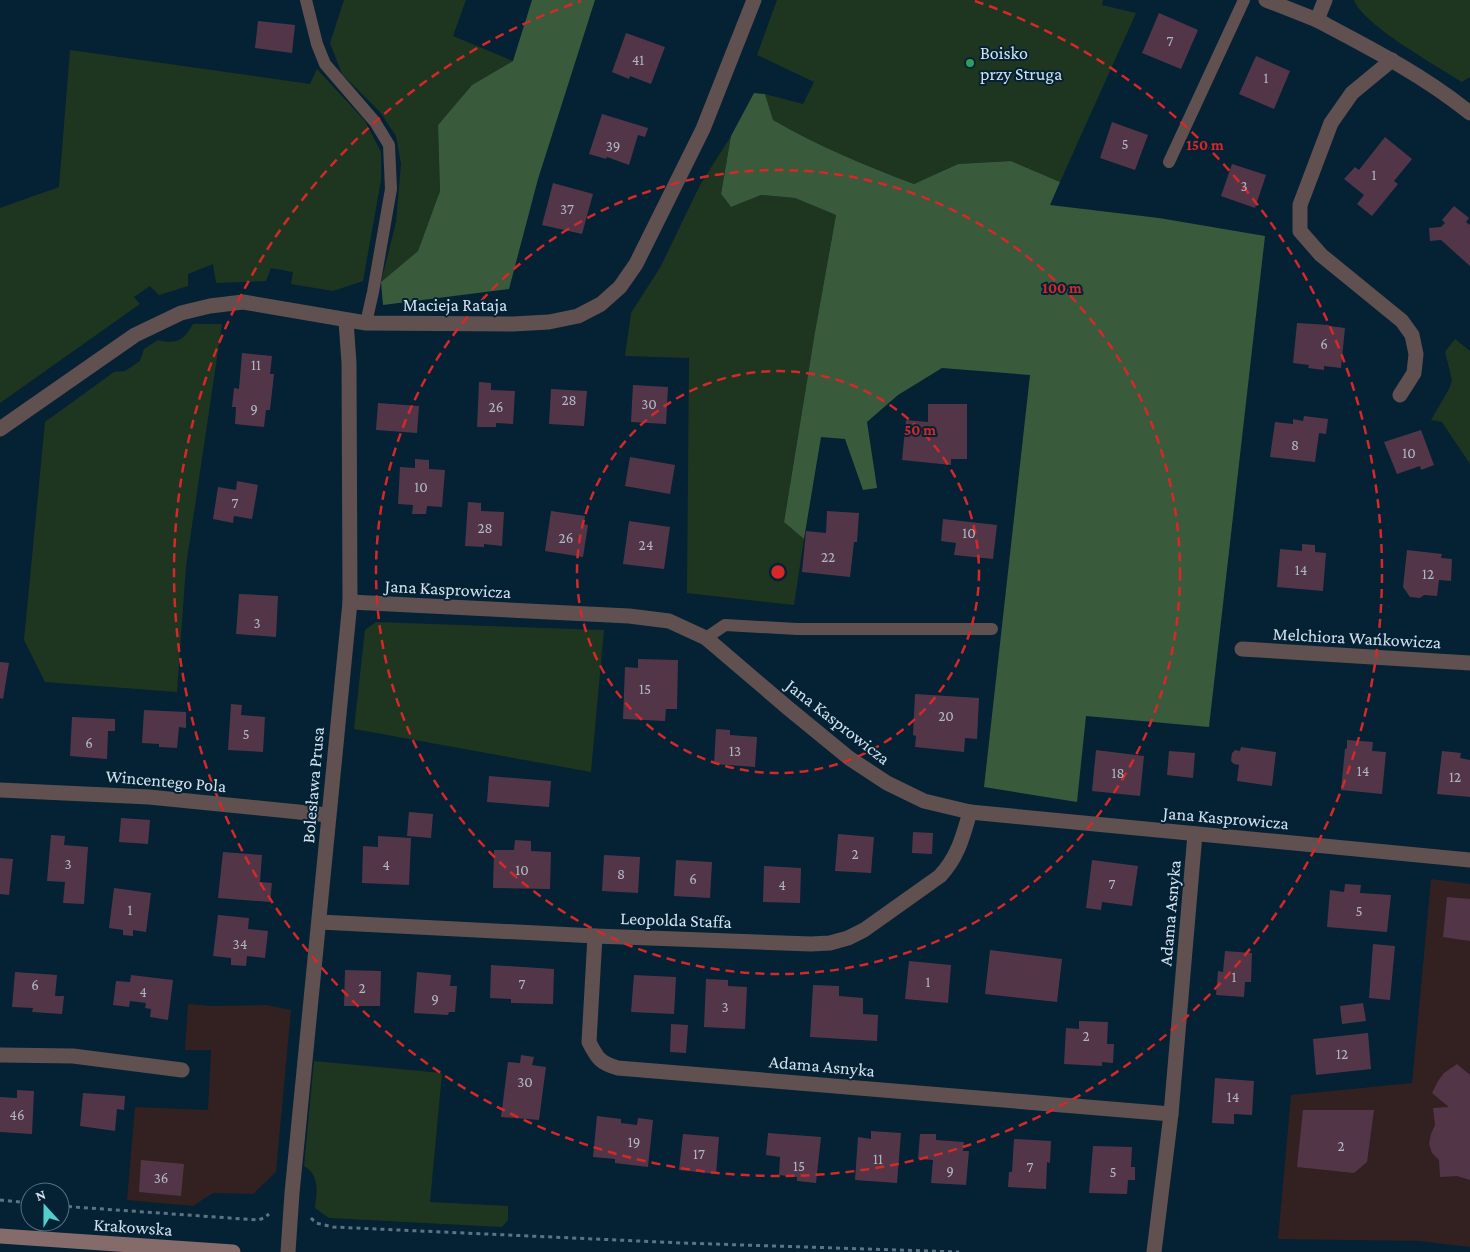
<svg xmlns="http://www.w3.org/2000/svg" width="1470" height="1252" font-family="'Crimson Pro',serif">
  <style>
    .commercial { fill: #332020 }
    .green { fill: #1e361f }
    .forest { fill: #395b3b }
    .building { fill: #523648 }
    .lines { fill: none; stroke-linecap: round; stroke-linejoin: round }
    .path { stroke: #5c7383; stroke-width: 3; stroke-dasharray: 4 4; stroke-linecap: butt }
    .lane { stroke: #60504f; stroke-width: 12 }
    .street { stroke: #60504f; stroke-width: 15 }
    .secondary { stroke: #856b6a; stroke-width: 15 }
    .ring { fill: none; stroke: #d62828; stroke-width: 2.5; stroke-dasharray: 9 6 }
    .leisure-dot { fill: #2e9e5b; stroke: #052134; stroke-width: 2 }
    .labels { text-anchor: middle; stroke-width: 4; stroke-linejoin: round; paint-order: stroke }
    .number-label { font-size: 15px; fill: #b2b7c5 }
    .poi-label { font-size: 18px; fill: #d2e2ef; stroke: #052134; text-anchor: start }
    .street-label { font-size: 18px; fill: #d2e2ef; stroke: #052134 }
    .centre { fill: #d62828; stroke: #052134; stroke-width: 2.5 }
    .ring-label { font-size: 15px; text-anchor: middle; font-weight: bold; fill: #d62828; stroke: #052134; stroke-width: 4; stroke-linejoin: round; paint-order: stroke }
  </style>
  <rect width="100%" height="100%" fill="#052134"/>
  <g class="commercial">
    <polygon points="1431,879 1470,884 1470,1247 1419,1241 1278,1239 1291,1095 1412,1083"/>
    <polygon points="188,1004 212,1006 266,1005 291,1010 276,1172 253,1194 213,1193 193,1206 127,1200 135,1107 208,1110 211,1050 185,1050"/>
  </g>
  <g class="green">
    <polygon points="344,0 466,0 453,36 513,61 472,85 438,125 440,191 418,251 381,282 396,222 401,164 396,136 380,112 342,74 330,43"/>
    <path d="M777,0H1103L1102,5L1136,13L1060,182L1011,161L958,164L914,184C866,166 818,146 773,120L765,94L803,104L814,82L757,55Z"/>
    <path d="M1354,0H1470V77L1462,82C1437,66 1363,25 1354,0Z"/>
    <polygon points="70,50 310,84 317,69 365,121 381,152 381,180 363,281 333,291 291,284 293,272 271,268 266,281 216,283 213,264 188,274 188,286 159,295 150,286 134,297 140,304 0,403 0,208 59,187"/>
    <polygon points="731,136 721,194 731,207 761,195 795,198 836,215 815,332 784,521 804,539 794,605 687,593 689,358 625,356 631,313 661,266 700,185"/>
    <path d="M193,324H222L186,566L177,692L45,682L24,640L45,422L114,372L125,371L140,361L144,349L158,340C177,345 184,340 193,324Z"/>
    <polygon points="1455,339 1470,351 1470,464 1442,422 1431,420 1449,389 1452,380 1445,352"/>
    <polygon points="376,622 604,630 591,772 354,729 365,630"/>
    <path d="M314,1061L442,1073L430,1202L508,1206V1220L502,1227L329,1218L315,1208C317,1193 320,1175 304,1166Z"/>
  </g>
  <g class="forest">
    <polygon points="532,0 595,0 538,179 509,289 383,305 381,282 418,251 440,191 438,125 472,85 513,61"/>
    <path d="M754,93L765,94L773,120C818,146 866,166 914,184L958,164L1011,161L1060,182L1050,205L1159,218L1265,236L1209,727L1086,716L1077,802L984,787L1030,375L942,368L898,395L867,422L877,488L863,490L845,439L821,437L804,539L784,522L815,332L836,215L795,198L761,195L731,207L721,194L731,136Z"/>
  </g>
  <g class="building">
    <polygon points="1159,13 1198,30 1181,69 1142,53"/>
    <polygon points="258,21 295,25 292,53 255,48"/>
    <polygon points="626,33 665,47 651,84 630,76 629,79 612,72"/>
    <polygon points="1256,56 1290,71 1274,109 1239,94"/>
    <polygon points="602,114 648,128 645,137 638,135 629,165 607,157 606,159 589,154"/>
    <polygon points="1112,122 1148,135 1135,170 1100,158"/>
    <polygon points="1385,137 1412,159 1394,181 1398,184 1372,216 1357,204 1364,195 1344,179 1355,167 1359,170"/>
    <polygon points="1232,164 1266,175 1255,208 1221,196"/>
    <polygon points="553,183 593,194 582,234 542,225"/>
    <polygon points="1454,206 1469,218 1466,222 1470,225 1470,266 1441,240 1430,241 1429,228 1441,227 1445,223 1442,220"/>
    <polygon points="1297,323 1329,325 1329,326 1345,328 1341,368 1324,366 1324,370 1308,368 1309,365 1293,363"/>
    <polygon points="242,353 272,356 270,374 274,374 270,410 266,410 264,427 235,424 236,407 232,407 234,388 239,389"/>
    <polygon points="479,382 491,383 491,390 515,391 513,424 496,423 496,427 477,427"/>
    <polygon points="633,385 668,387 666,424 631,422"/>
    <polygon points="551,389 587,391 584,426 549,424"/>
    <polygon points="378,403 419,406 417,433 376,430"/>
    <polygon points="928,404 967,404 967,459 951,459 951,465 902,460 906,420 928,422"/>
    <polygon points="1304,416 1328,419 1326,434 1319,433 1315,462 1270,457 1275,422 1293,424 1293,419 1303,421"/>
    <polygon points="1421,430 1434,465 1421,470 1420,466 1397,474 1384,442"/>
    <polygon points="630,457 675,465 670,494 625,486"/>
    <polygon points="415,459 429,460 429,469 445,470 442,507 427,506 426,514 412,514 413,505 398,504 400,467 415,468"/>
    <polygon points="237,481 258,485 252,519 234,516 233,523 213,519 218,487 236,490"/>
    <polygon points="468,502 481,503 481,511 504,512 502,546 484,544 484,547 465,546"/>
    <polygon points="551,511 585,516 584,524 588,525 583,557 545,551"/>
    <polygon points="827,511 859,513 857,542 854,542 850,577 802,572 806,531 826,533"/>
    <polygon points="943,519 997,525 993,559 954,555 956,543 941,541"/>
    <polygon points="629,521 670,527 664,569 623,564"/>
    <polygon points="1302,544 1315,545 1315,552 1326,553 1323,591 1277,587 1280,549 1302,551"/>
    <polygon points="1407,550 1442,554 1441,558 1452,559 1451,581 1439,580 1437,596 1424,595 1420,598 1410,597 1403,587"/>
    <polygon points="239,594 278,596 276,637 236,634"/>
    <polygon points="638,659 678,660 677,709 666,709 665,721 623,719 625,667 638,668"/>
    <polygon points="0,662 9,663 3,699 0,698"/>
    <polygon points="915,694 979,698 977,739 965,738 964,752 915,747 916,736 913,735"/>
    <polygon points="231,704 242,705 241,715 265,717 263,752 228,750"/>
    <polygon points="144,710 186,712 186,728 179,727 177,748 159,747 159,744 142,743"/>
    <polygon points="72,717 115,719 115,731 108,731 107,759 70,756"/>
    <polygon points="716,729 730,730 730,735 757,737 755,767 714,764"/>
    <polygon points="1347,740 1373,742 1372,751 1386,752 1382,794 1341,790 1345,749 1347,748"/>
    <polygon points="1241,747 1276,752 1272,786 1237,781 1239,765 1234,764 1231,761 1232,753 1235,750 1240,751"/>
    <polygon points="1096,750 1144,756 1140,796 1092,791"/>
    <polygon points="1169,751 1195,753 1193,778 1167,775"/>
    <polygon points="1442,751 1461,753 1460,758 1470,760 1470,797 1437,794"/>
    <polygon points="489,776 551,781 549,807 487,802"/>
    <polygon points="409,812 433,814 431,838 407,836"/>
    <polygon points="121,818 150,820 148,844 119,842"/>
    <polygon points="913,832 933,833 932,854 912,853"/>
    <polygon points="838,834 874,837 871,873 835,871"/>
    <polygon points="51,835 65,836 64,845 88,847 84,904 63,903 65,882 47,881"/>
    <polygon points="378,836 411,838 409,885 362,883 363,846 378,847"/>
    <polygon points="515,840 531,841 531,851 551,852 550,889 493,888 494,850 514,850"/>
    <polygon points="223,852 262,855 260,882 272,883 270,902 218,898"/>
    <polygon points="604,855 640,857 638,893 602,891"/>
    <polygon points="0,858 13,859 9,895 0,894"/>
    <polygon points="676,860 712,862 710,898 674,896"/>
    <polygon points="1092,860 1138,866 1132,906 1102,902 1101,910 1086,908"/>
    <polygon points="764,866 801,868 800,903 763,902"/>
    <polygon points="1345,884 1361,885 1360,893 1391,895 1387,932 1327,927 1330,890 1344,892"/>
    <polygon points="114,888 151,893 146,932 133,930 133,936 123,935 123,930 109,928"/>
    <polygon points="1447,897 1470,899 1470,941 1443,937"/>
    <polygon points="218,915 249,918 248,929 268,931 265,958 247,956 246,966 231,965 231,958 213,956"/>
    <polygon points="1373,944 1395,946 1390,1000 1369,998"/>
    <polygon points="990,950 1062,959 1057,1002 985,994"/>
    <polygon points="1225,951 1252,953 1251,982 1245,982 1244,997 1216,995 1218,971 1223,972"/>
    <polygon points="909,961 951,965 948,1003 905,999"/>
    <polygon points="491,965 554,969 553,1004 511,1003 511,999 490,998"/>
    <polygon points="345,970 381,971 380,1006 344,1006"/>
    <polygon points="15,972 57,975 55,996 64,996 62,1014 32,1012 33,1008 12,1007"/>
    <polygon points="417,972 451,975 450,986 457,986 455,1012 449,1012 448,1015 414,1013"/>
    <polygon points="131,975 173,980 168,1020 150,1017 151,1009 145,1008 146,1003 130,1001 129,1007 113,1005 116,981 130,982"/>
    <polygon points="634,975 676,977 674,1014 631,1012"/>
    <polygon points="706,979 728,980 728,986 747,987 745,1029 704,1027"/>
    <polygon points="813,985 839,986 839,996 863,998 863,1014 878,1015 877,1041 810,1037"/>
    <polygon points="1363,1003 1366,1021 1342,1024 1340,1006"/>
    <polygon points="1079,1021 1108,1022 1107,1044 1114,1044 1113,1063 1102,1062 1102,1066 1064,1064 1066,1028 1079,1029"/>
    <polygon points="671,1024 688,1025 686,1053 670,1052"/>
    <polygon points="1368,1033 1371,1069 1316,1075 1313,1039"/>
    <polygon points="521,1055 534,1057 532,1065 546,1067 539,1120 501,1117 508,1062 520,1063"/>
    <polygon points="1457,1064 1470,1075 1470,1180 1457,1176 1440,1177 1439,1160 1432,1153 1429,1144 1431,1134 1435,1125 1433,1108 1449,1107 1432,1093 1438,1081 1444,1073"/>
    <polygon points="1215,1078 1254,1081 1252,1115 1234,1114 1234,1124 1212,1123"/>
    <polygon points="17,1090 34,1091 32,1134 0,1132 0,1097 17,1098"/>
    <polygon points="83,1093 125,1096 124,1110 117,1109 115,1131 80,1126"/>
    <polygon points="1303,1110 1374,1110 1367,1162 1354,1173 1297,1167"/>
    <polygon points="597,1116 621,1119 621,1123 637,1125 638,1118 653,1120 648,1167 615,1163 615,1159 593,1157"/>
    <polygon points="871,1131 901,1133 897,1183 855,1180 858,1137 871,1139"/>
    <polygon points="768,1133 821,1137 816,1183 797,1181 797,1177 779,1175 780,1157 766,1155"/>
    <polygon points="683,1134 719,1137 716,1174 679,1170"/>
    <polygon points="920,1134 936,1134 936,1140 964,1142 963,1151 969,1151 966,1185 931,1183 933,1160 918,1159"/>
    <polygon points="1014,1139 1051,1141 1050,1163 1047,1162 1046,1189 1008,1187 1009,1172 1012,1172"/>
    <polygon points="1093,1146 1132,1147 1131,1167 1135,1167 1135,1180 1128,1180 1127,1194 1089,1193"/>
    <polygon points="141,1160 184,1164 181,1196 139,1192"/>
  </g>
  <g class="lines">
    <g class="path">
      <polyline points="0,1200 30,1203"/>
      <polyline points="60,1206 258,1220 264,1218 269,1214"/>
      <polyline points="311,1218 316,1223 333,1227 682,1243 959,1252"/>
    </g>
    <g class="lane">
      <polyline points="306,0 317,44 325,64 375,122 389,145 391,189 373,292 366,323"/>
      <polyline points="1169,162 1244,0"/>
      <polyline points="706,638 725,625 797,629 992,629"/>
    </g>
    <g class="street">
      <polyline points="1266,0 1317,20"/>
      <path d="M1325,0L1317,20C1370,48 1423,75 1470,113"/>
      <polyline points="1392,60 1352,93 1331,123 1300,205 1300,231 1321,255 1402,321 1412,335 1416,354 1414,373 1400,395"/>
      <polyline points="0,429 135,335 181,313 210,306 243,302 366,323 513,324 549,322 578,316 601,304 620,287 636,264 703,129 754,0"/>
      <polyline points="350,602 629,616 669,621 706,638 788,708 849,758 887,783 924,801 970,812 1470,860"/>
      <polyline points="1242,649 1470,663"/>
      <polyline points="0,790 149,797 328,815"/>
      <path d="M320,922L595,936L811,944L830,943L848,938L864,930L940,876C958,857 963,836 970,812"/>
      <path d="M595,936L589,1042C597,1058 600,1063 618,1068L1171,1114L1154,1252"/>
      <polyline points="0,1055 73,1056 182,1070"/>
      <polyline points="1171,1114 1195,834"/>
      <polyline points="288,1252 292,1193 350,602 349,363 346,321"/>
    </g>
    <polyline class="secondary" points="0,1236 233,1252"/>
  </g>
  <g class="ring">
    <circle cx="778" cy="572" r="201"/>
    <circle cx="778" cy="572" r="402"/>
    <path d="M975 1A604 604 0 1 1 581 1"/>
  </g>
  <circle class="leisure-dot" cx="970" cy="63" r="5"/>
  <g class="labels">
    <g class="number-label">
      <text x="1170" y="46">7</text>
      <text x="638" y="65">41</text>
      <text x="1266" y="83">1</text>
      <text x="1125" y="149">5</text>
      <text x="613" y="151">39</text>
      <text x="1374" y="180">1</text>
      <text x="1244" y="191">3</text>
      <text x="567" y="214">37</text>
      <text x="1324" y="349">6</text>
      <text x="256" y="370">11</text>
      <text x="569" y="405">28</text>
      <text x="649" y="409">30</text>
      <text x="496" y="412">26</text>
      <text x="254" y="414">9</text>
      <text x="1295" y="450">8</text>
      <text x="1409" y="458">10</text>
      <text x="421" y="492">10</text>
      <text x="235" y="508">7</text>
      <text x="485" y="533">28</text>
      <text x="969" y="538">10</text>
      <text x="566" y="543">26</text>
      <text x="646" y="550">24</text>
      <text x="828" y="562">22</text>
      <text x="1301" y="575">14</text>
      <text x="1428" y="579">12</text>
      <text x="257" y="628">3</text>
      <text x="645" y="694">15</text>
      <text x="946" y="721">20</text>
      <text x="246" y="739">5</text>
      <text x="89" y="748">6</text>
      <text x="735" y="756">13</text>
      <text x="1363" y="776">14</text>
      <text x="1118" y="778">18</text>
      <text x="1455" y="782">12</text>
      <text x="855" y="859">2</text>
      <text x="68" y="869">3</text>
      <text x="386" y="870">4</text>
      <text x="522" y="875">10</text>
      <text x="621" y="879">8</text>
      <text x="693" y="884">6</text>
      <text x="1112" y="889">7</text>
      <text x="782" y="890">4</text>
      <text x="130" y="915">1</text>
      <text x="1359" y="916">5</text>
      <text x="240" y="949">34</text>
      <text x="1234" y="982">1</text>
      <text x="928" y="987">1</text>
      <text x="522" y="989">7</text>
      <text x="35" y="990">6</text>
      <text x="362" y="993">2</text>
      <text x="143" y="997">4</text>
      <text x="435" y="1004">9</text>
      <text x="725" y="1012">3</text>
      <text x="1086" y="1041">2</text>
      <text x="1342" y="1059">12</text>
      <text x="525" y="1087">30</text>
      <text x="1233" y="1102">14</text>
      <text x="17" y="1120">46</text>
      <text x="634" y="1147">19</text>
      <text x="1341" y="1151">2</text>
      <text x="699" y="1159">17</text>
      <text x="878" y="1164">11</text>
      <text x="799" y="1171">15</text>
      <text x="1030" y="1172">7</text>
      <text x="950" y="1176">9</text>
      <text x="1113" y="1177">5</text>
      <text x="161" y="1183">36</text>
    </g>
    <g class="poi-label">
      <text x="980" y="59">Boisko<tspan x="980" dy="21">przy Struga</tspan></text>
    </g>
    <g class="street-label">
      <text x="455" y="311">Macieja Rataja</text>
      <text transform="translate(448 589) rotate(3)" y="6">Jana Kasprowicza</text>
      <text transform="translate(1357 638) rotate(3)" y="6">Melchiora Wańkowicza</text>
      <text transform="translate(838 722) rotate(38)" y="6">Jana Kasprowicza</text>
      <text transform="translate(166 781) rotate(5)" y="6">Wincentego Pola</text>
      <text transform="translate(313 785) rotate(-85)" y="6">Bolesława Prusa</text>
      <text transform="translate(1226 818) rotate(5)" y="6">Jana Kasprowicza</text>
      <text transform="translate(1170 913) rotate(-85)" y="6">Adama Asnyka</text>
      <text transform="translate(676 920) rotate(2)" y="6">Leopolda Staffa</text>
      <text transform="translate(822 1066) rotate(5)" y="6">Adama Asnyka</text>
      <text transform="translate(133 1227) rotate(4)" y="6">Krakowska</text>
    </g>
  </g>
  <circle cx="778" cy="572" r="8" class="centre"/>
  <g class="ring-label">
    <text x="1205" y="150">150 m</text>
    <text x="1062" y="293">100 m</text>
    <text x="920" y="435">50 m</text>
  </g>
  <g transform="translate(45 1207) rotate(339)"><circle r="24" fill="#052134" stroke="#576e7f"/>
  <path d="M0-4L9 19L0 12L-9 19Z" fill="#53cdcb"/>
  <text y="-8" font-size="14" font-weight="bold" text-anchor="middle" fill="#d2e2ef">N</text>
  </g>
</svg>
